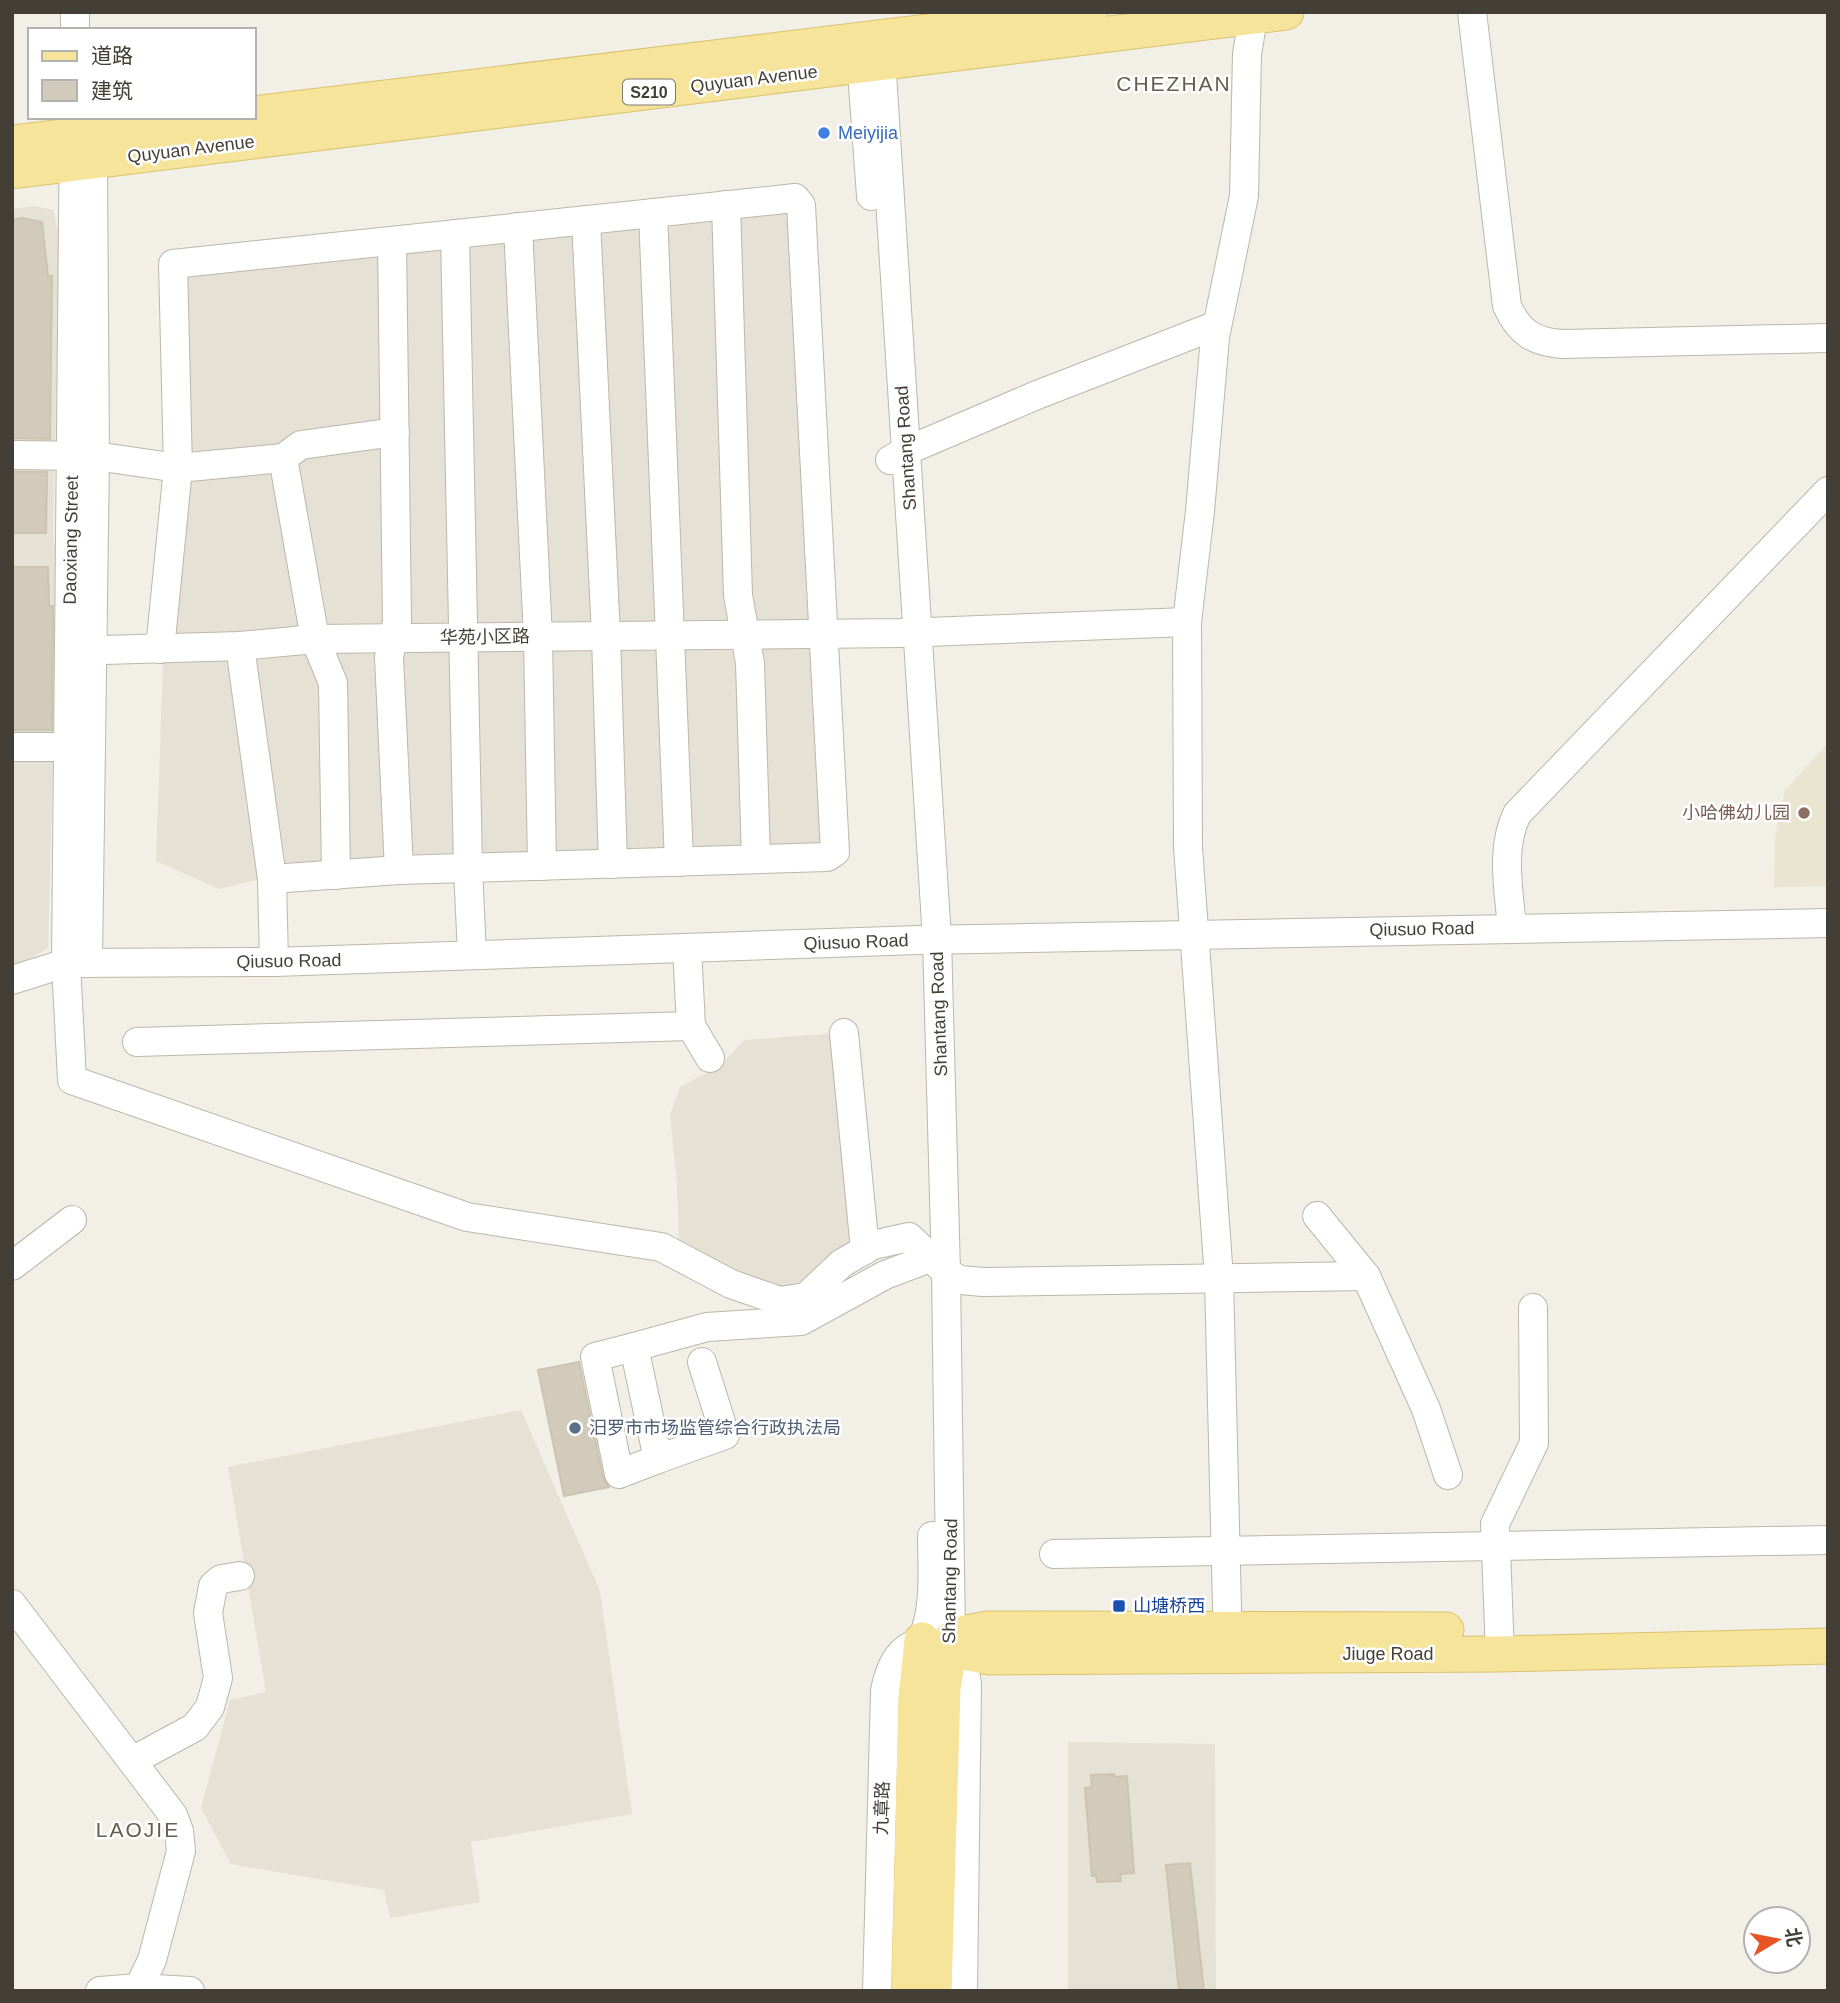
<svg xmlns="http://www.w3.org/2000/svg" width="1840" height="2003" font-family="Arial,'Noto Sans SC',sans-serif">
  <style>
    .residential { fill: #e5e1d4 }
    .education { fill: #eae5d1 }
    .building { fill: #d2cbbc; stroke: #ccc4b0; stroke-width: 2 }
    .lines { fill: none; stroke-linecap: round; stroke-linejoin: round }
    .minor-casing { stroke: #bcb7a9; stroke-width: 30 }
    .major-casing { stroke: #dac26c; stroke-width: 37 }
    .minor { stroke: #fff; stroke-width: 28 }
    .major { stroke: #f6e49b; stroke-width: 35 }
    .shop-dot { fill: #3f7fe0; stroke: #fff; stroke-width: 2.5 }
    .education-dot { fill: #8d6e63; stroke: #fff; stroke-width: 2.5 }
    .service-dot { fill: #5c6f8a; stroke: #fff; stroke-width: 2.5 }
    .transit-dot { fill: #1a4fb4; stroke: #fff; stroke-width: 2.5 }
    .labels { text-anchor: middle; stroke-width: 5; stroke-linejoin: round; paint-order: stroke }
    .shield { fill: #fff; stroke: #7c7972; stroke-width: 2 }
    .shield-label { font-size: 16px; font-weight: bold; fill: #443f36 }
    .street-label { font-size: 18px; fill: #443f36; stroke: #fff }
    .shop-label { font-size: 18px; fill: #366cbe; stroke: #fff; text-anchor: start }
    .education-label { font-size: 18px; fill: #785e54; stroke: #fff; text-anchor: end }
    .service-label { font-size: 18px; fill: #4e5e75; stroke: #fff; text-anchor: start }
    .transit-label { font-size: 18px; fill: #164399; stroke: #fff; text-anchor: start }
    .quarter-label { font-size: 21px; letter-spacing: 2px; fill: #665e4e; stroke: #fff }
  </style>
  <rect width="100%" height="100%" fill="#f1efe6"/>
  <g class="residential">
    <polygon points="794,203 831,853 277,875 219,889 156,861 177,268"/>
    <polygon points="34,206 53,210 60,240 53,535 58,562 48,948 12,969 12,209"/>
    <polygon points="837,1033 858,1241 821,1277 774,1293 679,1243 677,1183 670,1115 680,1087 720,1066 744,1040"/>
    <polygon points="521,1410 600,1591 632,1814 471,1842 480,1902 390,1918 384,1890 231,1864 201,1808 230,1700 266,1692 228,1467"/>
    <polygon points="1068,1742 1215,1744 1216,1991 1068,1991"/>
  </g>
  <polygon class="education" points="1828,743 1828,886 1774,887 1775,837 1785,790"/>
  <g class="building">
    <polygon points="22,218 42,222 48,276 52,276 50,439 12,438 12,220"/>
    <polygon points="12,472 47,472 46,533 12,533"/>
    <polygon points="12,567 48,567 49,606 53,606 52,730 12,730"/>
    <polygon points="579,1362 603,1477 609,1487 564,1496 538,1370"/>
    <polygon points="1114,1774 1115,1777 1127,1776 1134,1873 1120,1874 1121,1881 1097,1882 1096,1875 1092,1876 1085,1788 1092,1787 1091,1775"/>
    <polygon points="1190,1863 1204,1991 1179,1991 1166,1865"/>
  </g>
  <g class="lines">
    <g class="minor-casing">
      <g id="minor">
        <path d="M1472,12L1507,306C1519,332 1533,342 1563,344L1828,338"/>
        <polyline points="75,30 75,12"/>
        <polyline points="880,42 937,939 946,1272 951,1640 964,1666 967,1684 963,1991"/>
        <polyline points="860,44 871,196"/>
        <polyline points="74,117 66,963 72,1080 467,1217 661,1247 731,1284 780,1301 806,1297 842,1263 873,1245 909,1237 946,1272 960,1280 983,1282 1366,1276"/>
        <polyline points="726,205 738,595 750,663 756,859"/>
        <polyline points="653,213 679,862"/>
        <polyline points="586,220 606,636 613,864"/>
        <polyline points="518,227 538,637 542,866"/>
        <polyline points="455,234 468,868 472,955"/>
        <polyline points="392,241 397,622 389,657 399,870"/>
        <polyline points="12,455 95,456 178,468 283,458 301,445 395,432"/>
        <polyline points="283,458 315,639 333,683 336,875"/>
        <polyline points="890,460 906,451 1037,395 1217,325"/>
        <polyline points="240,646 272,879 274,962"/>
        <polyline points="160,649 178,468 173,264 795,198 801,205 835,852 827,857 399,870 272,879"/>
        <polyline points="70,651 240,646 315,639 901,633 1187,622"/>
        <polyline points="12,747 67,747"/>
        <path d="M1512,928C1509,891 1500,849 1517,814L1828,491"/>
        <polyline points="687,948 691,1026 710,1058"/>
        <polyline points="88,963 95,456 93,167"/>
        <polyline points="12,980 66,963 274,962 919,940 1828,923"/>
        <polyline points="844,1033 865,1250"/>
        <polyline points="137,1042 691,1026"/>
        <polyline points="1317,1216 1366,1276 1426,1409 1448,1475"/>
        <polyline points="12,1266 72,1220"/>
        <polyline points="634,1347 595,1357 619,1474 658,1459"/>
        <polyline points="702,1362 725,1435 658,1459 634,1347 707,1327 801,1321 885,1275 930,1258"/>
        <polyline points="1054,1554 1828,1540"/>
        <polyline points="12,1604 173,1815 179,1831 181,1851 152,1960 137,1991"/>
        <path d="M922,1640C936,1607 932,1572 932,1536"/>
        <polyline points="1228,1649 1219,1278 1188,847 1187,622 1200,511 1215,337 1244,196 1247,54 1254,12"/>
        <polyline points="1500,1654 1495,1524 1534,1443 1533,1308"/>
        <polyline points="132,1761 195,1727 210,1707 218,1678 208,1613 213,1586 221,1579 240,1576"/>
        <polyline points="100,1991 138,1988 190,1991"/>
        <path d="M877,1991L885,1691C891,1659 904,1640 938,1640"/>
      </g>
    </g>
    <g class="major-casing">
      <g id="major">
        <polyline points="254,114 1090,12"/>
        <polyline points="12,143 228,117"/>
        <polyline points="12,171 1286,12"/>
        <polyline points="951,1640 969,1653 990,1657 1500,1654 1828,1646"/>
        <polyline points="951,1640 966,1633 988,1629 1446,1630"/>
        <polyline points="909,1991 916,1699 922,1640"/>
        <polyline points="934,1991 943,1688 951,1640"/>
      </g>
    </g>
    <use href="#minor" class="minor"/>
    <use href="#major" class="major"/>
  </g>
  <circle class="shop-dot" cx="824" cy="133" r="7"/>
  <circle class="education-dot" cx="1804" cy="813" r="7"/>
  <circle class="service-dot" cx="575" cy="1428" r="7"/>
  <rect class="transit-dot" x="1112" y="1599" width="14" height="14" rx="3.5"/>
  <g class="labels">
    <rect class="shield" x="623" y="79.5" width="52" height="25" rx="5"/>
    <g class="shield-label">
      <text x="649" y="98">S210</text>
    </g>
    <g class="street-label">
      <text transform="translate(754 79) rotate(-7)" y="6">Quyuan Avenue</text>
      <text transform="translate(191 149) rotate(-7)" y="6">Quyuan Avenue</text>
      <text transform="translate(906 448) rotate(-94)" y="6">Shantang Road</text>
      <text transform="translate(71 540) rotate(-89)" y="6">Daoxiang Street</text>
      <text transform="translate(485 637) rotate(-1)" y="6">华苑小区路</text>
      <text transform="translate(1422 929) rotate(-1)" y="6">Qiusuo Road</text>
      <text transform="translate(856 942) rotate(-2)" y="6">Qiusuo Road</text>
      <text transform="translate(289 961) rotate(-1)" y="6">Qiusuo Road</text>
      <text transform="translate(939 1014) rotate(-92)" y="6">Shantang Road</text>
      <text transform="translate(950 1581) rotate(-89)" y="6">Shantang Road</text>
      <text x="1388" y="1660">Jiuge Road</text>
      <text transform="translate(882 1808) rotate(-88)" y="6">九章路</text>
    </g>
    <g class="shop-label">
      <text x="838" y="139">Meiyijia</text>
    </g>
    <g class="education-label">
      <text x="1790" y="819">小哈佛幼儿园</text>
    </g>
    <g class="service-label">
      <text x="589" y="1434">汨罗市市场监管综合行政执法局</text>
    </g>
    <g class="transit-label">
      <text x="1133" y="1612">山塘桥西</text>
    </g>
    <g class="quarter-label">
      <text x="1174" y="91">CHEZHAN</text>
      <text x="138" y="1837">LAOJIE</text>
    </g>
  </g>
  <rect width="1840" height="2003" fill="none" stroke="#443f36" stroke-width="28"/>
  <rect x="28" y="28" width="228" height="91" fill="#ffffff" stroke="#b4b2af" stroke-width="2"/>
  <rect x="42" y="51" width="35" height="10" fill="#f6e49b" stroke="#b4b2af" stroke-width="2"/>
  <text x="91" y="63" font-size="21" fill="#443f36">道路</text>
  <rect x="42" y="80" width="35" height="21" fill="#d2cbbc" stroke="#b4b2af" stroke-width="2"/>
  <text x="91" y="98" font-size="21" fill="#443f36">建筑</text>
  <g transform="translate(1777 1940) rotate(80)"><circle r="33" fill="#ffffff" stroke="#b4b2af" stroke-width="2"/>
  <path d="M0-5L12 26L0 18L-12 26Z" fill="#e85426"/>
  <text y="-10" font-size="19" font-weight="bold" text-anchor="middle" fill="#443f36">北</text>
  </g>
</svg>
